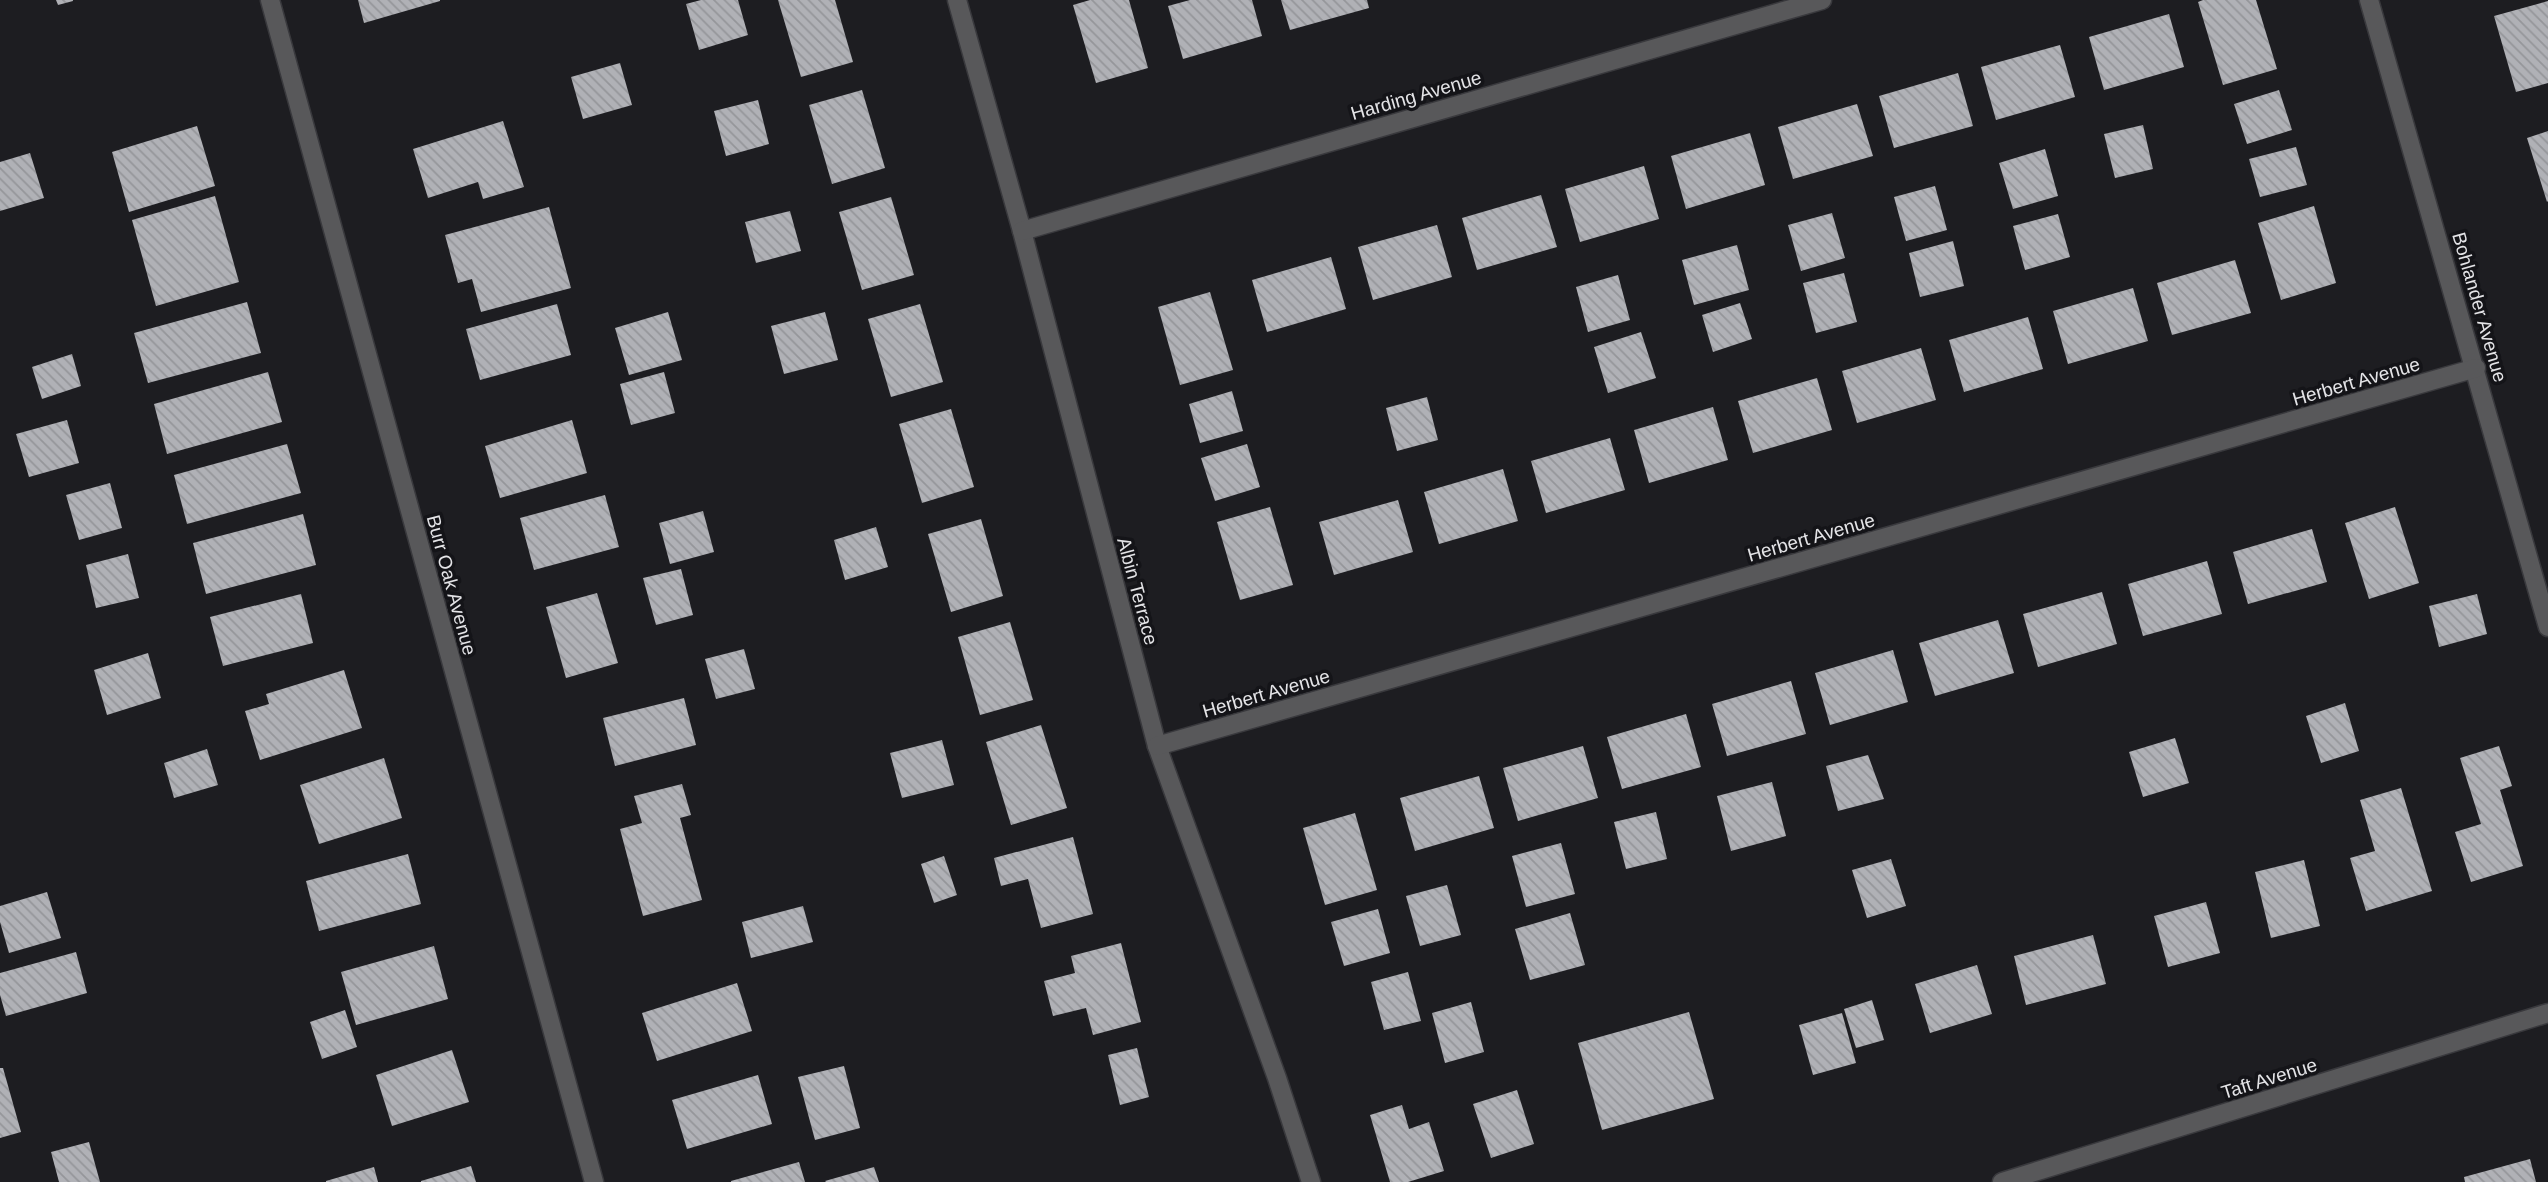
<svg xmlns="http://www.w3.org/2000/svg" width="2548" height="1182" font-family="Helvetica,sans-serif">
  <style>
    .building { fill: url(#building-back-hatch) }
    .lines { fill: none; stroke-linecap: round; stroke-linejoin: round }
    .street-casing { stroke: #39393d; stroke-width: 21 }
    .street { stroke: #58585a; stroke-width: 18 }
    .labels { text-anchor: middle; stroke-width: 7; stroke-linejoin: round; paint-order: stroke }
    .street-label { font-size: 19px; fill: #e4e4e7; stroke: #141418 }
  </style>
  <defs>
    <pattern id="building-back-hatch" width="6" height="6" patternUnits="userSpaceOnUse" patternTransform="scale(1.75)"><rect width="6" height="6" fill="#b0b1b6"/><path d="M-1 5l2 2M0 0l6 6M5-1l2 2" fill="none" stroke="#95969a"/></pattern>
  </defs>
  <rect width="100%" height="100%" fill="#1d1d21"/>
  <g class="building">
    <polygon points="56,0 73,0 73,1 58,5"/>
    <polygon points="358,0 440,0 440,1 364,23"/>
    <polygon points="701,0 738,0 748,35 699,50 686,4"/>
    <polygon points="778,0 835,0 853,62 801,77"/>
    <polygon points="1090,0 1129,0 1148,68 1096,83 1073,5"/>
    <polygon points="1190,0 1252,0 1262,36 1183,59 1168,6"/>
    <polygon points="1281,0 1367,0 1369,8 1290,30"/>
    <polygon points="2203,0 2256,0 2277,69 2223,85 2198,2"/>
    <polygon points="2548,1 2548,83 2516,92 2494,16"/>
    <polygon points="2169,14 2184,67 2104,90 2089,37"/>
    <polygon points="2060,45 2075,97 1996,120 1981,67"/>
    <polygon points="620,63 632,105 583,119 571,77"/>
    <polygon points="1958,73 1973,126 1894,148 1879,96"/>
    <polygon points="862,90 885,168 832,184 809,105"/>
    <polygon points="2279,90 2292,130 2247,144 2234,104"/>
    <polygon points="758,100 769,144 726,156 714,111"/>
    <polygon points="1857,104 1873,156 1793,179 1778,127"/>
    <polygon points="503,121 524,187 483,199 478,182 428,198 413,149"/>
    <polygon points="2143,125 2153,169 2115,178 2104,134"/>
    <polygon points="197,126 215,186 129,212 112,152"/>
    <polygon points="2548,131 2548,201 2547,202 2527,138"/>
    <polygon points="1750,133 1765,185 1686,209 1671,156"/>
    <polygon points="2296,147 2307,185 2260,197 2249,159"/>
    <polygon points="2045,149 2058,196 2013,209 1999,163"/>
    <polygon points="30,153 44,198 0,211 0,162"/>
    <polygon points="1644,166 1659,219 1580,242 1565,189"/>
    <polygon points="1935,186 1947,230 1906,241 1894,197"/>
    <polygon points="1541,195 1557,247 1477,270 1462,218"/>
    <polygon points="215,196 239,282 156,306 132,220"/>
    <polygon points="891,197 914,275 862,290 839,212"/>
    <polygon points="2314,206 2336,283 2281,300 2258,223"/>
    <polygon points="549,207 571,288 481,312 472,279 458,283 445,235"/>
    <polygon points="790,211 801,251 756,263 745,222"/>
    <polygon points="1832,213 1845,258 1801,271 1788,225"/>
    <polygon points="2058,214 2070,257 2025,270 2013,226"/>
    <polygon points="1437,225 1452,277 1373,300 1358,247"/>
    <polygon points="1953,241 1964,286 1920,297 1909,253"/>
    <polygon points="1737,245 1749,290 1694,305 1682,260"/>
    <polygon points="1331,257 1346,309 1267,332 1252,280"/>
    <polygon points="2235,260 2251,313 2172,335 2157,283"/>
    <polygon points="1844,273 1857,322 1816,333 1803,283"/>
    <polygon points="1618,275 1630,320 1588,332 1576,287"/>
    <polygon points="2133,288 2148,341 2068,364 2053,311"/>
    <polygon points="1210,292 1233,370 1180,385 1158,307"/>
    <polygon points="247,302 261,353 148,383 134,333"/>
    <polygon points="1740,303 1752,339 1713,352 1702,315"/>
    <polygon points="557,304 571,355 480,380 466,329"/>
    <polygon points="920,304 943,382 891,397 868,319"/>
    <polygon points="668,312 682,360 629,375 615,328"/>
    <polygon points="825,312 838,360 784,374 771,326"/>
    <polygon points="2028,317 2043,369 1964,392 1949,340"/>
    <polygon points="1641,332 1656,378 1608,393 1594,347"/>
    <polygon points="1921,348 1936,400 1857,423 1842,371"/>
    <polygon points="72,354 81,386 42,399 32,367"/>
    <polygon points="268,372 282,422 167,454 154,404"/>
    <polygon points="664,372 675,413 631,425 620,384"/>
    <polygon points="1817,378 1832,430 1753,453 1738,401"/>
    <polygon points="1232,391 1243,431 1200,443 1189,404"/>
    <polygon points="1427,397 1438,440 1397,451 1386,408"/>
    <polygon points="1713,407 1728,460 1649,483 1634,430"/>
    <polygon points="951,409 974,487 922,503 899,424"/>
    <polygon points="67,420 79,463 29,477 16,434"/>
    <polygon points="572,420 587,473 500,498 485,446"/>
    <polygon points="1610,438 1625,490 1546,513 1531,461"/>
    <polygon points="287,444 301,493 187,524 174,475"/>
    <polygon points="1247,444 1260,487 1215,501 1201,458"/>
    <polygon points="1503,469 1518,521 1439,544 1424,492"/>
    <polygon points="110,483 122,528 79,540 66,495"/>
    <polygon points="605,495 619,547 534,570 520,518"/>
    <polygon points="1398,500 1413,552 1334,575 1319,522"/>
    <polygon points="1270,507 1293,585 1240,600 1217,522"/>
    <polygon points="2395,507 2419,583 2369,599 2345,523"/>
    <polygon points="703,511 714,552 670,564 659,523"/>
    <polygon points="303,514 316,565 206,594 193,543"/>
    <polygon points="981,519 1003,596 951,612 928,534"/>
    <polygon points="876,527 888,567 845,580 834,540"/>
    <polygon points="2312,529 2327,582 2248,604 2233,552"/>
    <polygon points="128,554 139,598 96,608 86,565"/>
    <polygon points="2207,561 2222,614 2143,636 2128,584"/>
    <polygon points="681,569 693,615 656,625 643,578"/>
    <polygon points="2102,592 2117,644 2038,667 2023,614"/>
    <polygon points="597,593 618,663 566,678 546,607"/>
    <polygon points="301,594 313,643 223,666 210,617"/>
    <polygon points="2477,594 2487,634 2439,647 2429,606"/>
    <polygon points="1998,620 2014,673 1935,696 1919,643"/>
    <polygon points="1010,622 1033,700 980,715 958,637"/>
    <polygon points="744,649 755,689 716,699 705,659"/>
    <polygon points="1893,650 1908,702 1830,725 1815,673"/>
    <polygon points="148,653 161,698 107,715 94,670"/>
    <polygon points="344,670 362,728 260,760 245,711 269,704 266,694"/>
    <polygon points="1791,681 1806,734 1727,756 1712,704"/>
    <polygon points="684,698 696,745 615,766 603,718"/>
    <polygon points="2345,703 2359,751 2321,763 2306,716"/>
    <polygon points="1686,714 1701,767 1622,789 1607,737"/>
    <polygon points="1041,725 1067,808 1011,825 986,742"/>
    <polygon points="2175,738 2189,783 2143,797 2129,752"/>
    <polygon points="942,740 954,785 902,798 890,753"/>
    <polygon points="1583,746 1598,798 1518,821 1503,768"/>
    <polygon points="2499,746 2512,786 2500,790 2523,866 2471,882 2455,832 2481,824 2460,758"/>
    <polygon points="207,749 218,785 174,798 164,763"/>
    <polygon points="1868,755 1884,799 1838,811 1826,766"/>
    <polygon points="384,758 402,818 319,844 300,785"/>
    <polygon points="1479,776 1494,828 1415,851 1400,798"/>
    <polygon points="1772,782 1786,836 1731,851 1717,796"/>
    <polygon points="682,784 691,815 680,818 702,900 643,916 620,829 642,823 634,796"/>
    <polygon points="2401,788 2432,891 2366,911 2350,858 2375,851 2360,800"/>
    <polygon points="1656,812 1667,859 1626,869 1614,822"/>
    <polygon points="1355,813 1377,890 1325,905 1303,828"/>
    <polygon points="1073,837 1093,914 1041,928 1028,879 1001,886 994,858"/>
    <polygon points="1561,843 1575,894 1526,907 1512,856"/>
    <polygon points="408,854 421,904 319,931 306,881"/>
    <polygon points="944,856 957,895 934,903 921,864"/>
    <polygon points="1891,859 1906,906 1867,918 1852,870"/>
    <polygon points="2304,860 2320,926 2271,938 2255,872"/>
    <polygon points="1447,885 1461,935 1420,946 1406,896"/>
    <polygon points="47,892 61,938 9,953 0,922 0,906"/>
    <polygon points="2206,902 2220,953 2168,967 2154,916"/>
    <polygon points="803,906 813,942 751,958 742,922"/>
    <polygon points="1378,909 1390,953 1344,966 1331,922"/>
    <polygon points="1570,913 1585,965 1530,980 1515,929"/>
    <polygon points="2093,935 2106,984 2026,1005 2014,956"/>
    <polygon points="1121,943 1141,1022 1093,1035 1086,1008 1053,1016 1044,981 1075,973 1071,956"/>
    <polygon points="434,946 448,999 356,1025 341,972"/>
    <polygon points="76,952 87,993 6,1016 0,995 0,973"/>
    <polygon points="1977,965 1992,1014 1930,1033 1915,984"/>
    <polygon points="1408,972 1421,1021 1384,1030 1371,982"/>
    <polygon points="737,983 752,1031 657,1061 642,1013"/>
    <polygon points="1872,1000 1884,1040 1856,1048 1844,1009"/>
    <polygon points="1471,1002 1484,1052 1445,1063 1432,1013"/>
    <polygon points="345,1010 357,1047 322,1059 310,1022"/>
    <polygon points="1689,1012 1714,1099 1602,1130 1578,1043"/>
    <polygon points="1842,1013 1856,1063 1813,1075 1799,1025"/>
    <polygon points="1137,1048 1149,1097 1120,1105 1108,1055"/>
    <polygon points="452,1050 469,1102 392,1126 376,1075"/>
    <polygon points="844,1066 860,1128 815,1140 798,1077"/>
    <polygon points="0,1068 3,1068 21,1132 0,1138"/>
    <polygon points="758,1075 772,1124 687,1149 672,1100"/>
    <polygon points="1517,1090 1534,1144 1491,1158 1473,1104"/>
    <polygon points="1402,1105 1409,1129 1429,1122 1444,1171 1408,1182 1390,1182 1370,1115"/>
    <polygon points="89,1142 100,1182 59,1182 51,1152"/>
    <polygon points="2530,1159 2536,1182 2465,1182 2464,1177"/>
    <polygon points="799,1162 805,1182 731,1182 731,1181"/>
    <polygon points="471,1166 476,1182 421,1182 421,1181"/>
    <polygon points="374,1167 378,1182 326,1182 326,1181"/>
    <polygon points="874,1167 879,1182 826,1182 825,1181"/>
  </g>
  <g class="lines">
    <g class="street-casing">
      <g id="street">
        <polyline points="270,0 594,1182"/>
        <polyline points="957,0 1022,231 1157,746 1277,1078 1311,1182"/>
        <polyline points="2369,0 2548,627"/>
        <polyline points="1022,231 1822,0"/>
        <polyline points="1157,746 2476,368"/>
        <polyline points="2002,1182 2548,1013"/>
      </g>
    </g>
    <use href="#street" class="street"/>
  </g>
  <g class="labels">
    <g class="street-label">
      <text transform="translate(1416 95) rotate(-16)" y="7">Harding Avenue</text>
      <text transform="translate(2480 307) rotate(74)" y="7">Bohlander Avenue</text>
      <text transform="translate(2356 381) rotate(-16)" y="7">Herbert Avenue</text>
      <text transform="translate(1811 537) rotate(-16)" y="7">Herbert Avenue</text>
      <text transform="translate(452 585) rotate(75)" y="7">Burr Oak Avenue</text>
      <text transform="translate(1138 591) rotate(75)" y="7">Albin Terrace</text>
      <text transform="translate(1266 693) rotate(-16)" y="7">Herbert Avenue</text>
      <text transform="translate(2269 1078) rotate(-17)" y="7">Taft Avenue</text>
    </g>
  </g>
</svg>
